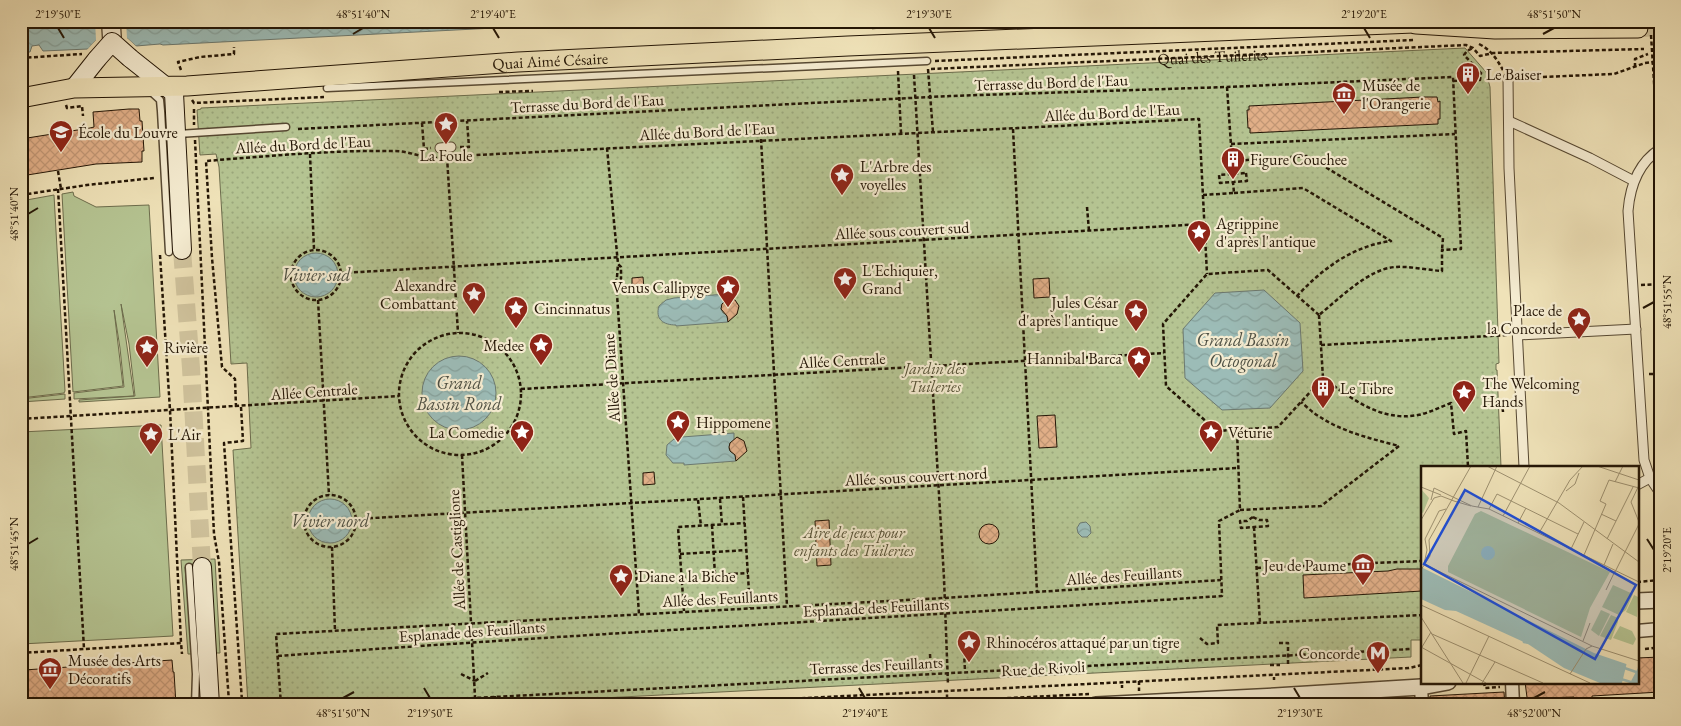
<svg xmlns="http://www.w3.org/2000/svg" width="1681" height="726" font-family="'EB Garamond',serif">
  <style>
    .grass { fill: #b5c492; stroke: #6c6c4c }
    .park { fill: url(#park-dots); stroke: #6c6c4c }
    .water { fill: url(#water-waves); stroke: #6c7970 }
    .pier { fill: #efe2b8 }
    .building { fill: url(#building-cross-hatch); stroke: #231505 }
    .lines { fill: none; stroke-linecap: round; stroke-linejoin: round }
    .secondary-tunnel { stroke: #d0c39d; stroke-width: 18; stroke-dasharray: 18 9; stroke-linecap: butt }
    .primary-tunnel { stroke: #d0c39d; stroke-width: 19; stroke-dasharray: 19 9; stroke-linecap: butt }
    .service-casing { stroke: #564832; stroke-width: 9 }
    .pedestrian-casing { stroke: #564832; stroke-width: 11 }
    .minor-casing { stroke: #564832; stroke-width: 15 }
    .tertiary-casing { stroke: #564832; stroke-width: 18 }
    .secondary-casing { stroke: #231505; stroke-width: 20 }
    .primary-casing { stroke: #231505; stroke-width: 21 }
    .path { stroke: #231505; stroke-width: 2.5; stroke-dasharray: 4 2.5; stroke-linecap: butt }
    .service { stroke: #f5ecd1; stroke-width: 6 }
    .pedestrian { stroke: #f5ecd1; stroke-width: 9 }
    .minor { stroke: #f5ecd1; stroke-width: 12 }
    .tertiary { stroke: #f5ecd1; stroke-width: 15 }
    .secondary { stroke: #f5ecd1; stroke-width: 18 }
    .primary { stroke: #efe2b8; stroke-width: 19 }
    .secondary-bridge-casing { stroke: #231505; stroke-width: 20; stroke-linecap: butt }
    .secondary-bridge { stroke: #f5ecd1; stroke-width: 18 }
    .ticks { fill: none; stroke: #231505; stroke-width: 2 }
    .labels { text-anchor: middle; stroke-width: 4.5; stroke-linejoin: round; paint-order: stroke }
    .street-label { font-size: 16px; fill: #231505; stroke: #f5ecd1 }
    .poi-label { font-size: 16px; fill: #231505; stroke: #f5ecd1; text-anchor: start }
    .park-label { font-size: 16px; font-style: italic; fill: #565236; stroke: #f5ecd1 }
    .water-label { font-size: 18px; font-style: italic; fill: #4d4f43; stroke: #f5ecd1 }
    .inset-river { fill: none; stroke: #9cbcb7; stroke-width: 2.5 }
    .inset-road { fill: none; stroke: #9d9070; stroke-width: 1 }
    .view { fill: #1d4ed8; fill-opacity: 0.15; stroke: #1d4ed8; stroke-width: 2.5 }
    .inset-edge { fill: none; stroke: #231505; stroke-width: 2.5 }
    .neatline { fill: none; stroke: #231505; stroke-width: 2 }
    .ticks-label { font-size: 12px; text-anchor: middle; fill: #231505 }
  </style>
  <defs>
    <pattern id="park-dots" width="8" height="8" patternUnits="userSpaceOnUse" patternTransform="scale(1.25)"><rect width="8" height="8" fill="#b5c492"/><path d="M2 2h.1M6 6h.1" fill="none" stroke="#9ba87c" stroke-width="1.8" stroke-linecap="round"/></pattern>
    <pattern id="water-waves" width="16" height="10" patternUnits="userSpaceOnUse" patternTransform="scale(1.25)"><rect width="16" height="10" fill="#9cbcb7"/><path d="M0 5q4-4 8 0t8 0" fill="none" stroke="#86a19c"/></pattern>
    <pattern id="building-cross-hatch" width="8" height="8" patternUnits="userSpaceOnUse" patternTransform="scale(1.25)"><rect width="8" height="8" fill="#e1af88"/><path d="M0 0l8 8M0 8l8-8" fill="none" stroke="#c19674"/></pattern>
  </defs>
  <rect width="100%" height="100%" fill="#efe2b8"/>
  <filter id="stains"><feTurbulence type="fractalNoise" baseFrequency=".004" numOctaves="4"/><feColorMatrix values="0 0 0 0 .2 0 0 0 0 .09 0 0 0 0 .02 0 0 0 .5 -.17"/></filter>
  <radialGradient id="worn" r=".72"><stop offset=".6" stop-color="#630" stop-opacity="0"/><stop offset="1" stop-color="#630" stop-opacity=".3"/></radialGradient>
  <g class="grass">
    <polygon points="73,192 74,196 96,207 149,205 160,397 79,402 79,400 135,396 129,344 121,304 134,396 74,399 74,393 124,387 120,348 114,310 123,386 73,392 62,194"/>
    <polygon points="54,195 65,391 64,393 21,398 21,201"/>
    <polygon points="65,394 65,399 21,402 21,399"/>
    <polygon points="161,425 173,636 21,644 21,432"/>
    <polygon points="215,559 220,653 214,653 210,565 185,567 192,654 188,654 181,560"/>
  </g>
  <polygon class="park" points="1465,48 1486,72 1490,87 1499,363 1496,364 1496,370 1497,370 1501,467 1422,467 1422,640 1411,640 1411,657 464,705 248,705 233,450 251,448 247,363 231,364 219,167 216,154 200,155 197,110 201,109 201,108"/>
  <g class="water">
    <polygon points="21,21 631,21 163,45 160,44 136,46 127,38 96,40 88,49 43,51 39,45 32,46 30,52 21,52"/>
    <circle cx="316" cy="275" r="22"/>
    <polygon points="1264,290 1300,323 1303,371 1270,408 1222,410 1185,378 1183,329 1215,293"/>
    <path d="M726,294V302L722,304L721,309L723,313L727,315L728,322L676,326V325C663,325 655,319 659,306L666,300L674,298Z"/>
    <circle cx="459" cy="393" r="37"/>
    <polygon points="734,433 734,441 730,443 729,449 731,452 735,454 736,461 684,465 684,463 673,463 666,455 667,445 674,439 682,437"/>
    <circle cx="330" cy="521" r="22"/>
    <polygon points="1086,522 1090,526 1091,533 1087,537 1082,537 1078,533 1077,528 1080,523"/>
  </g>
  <polygon class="pier" points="95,21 126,21 127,38 138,48 134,48 126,41 97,43 89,51 85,52 96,40"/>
  <g class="building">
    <polygon points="1423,97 1437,97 1438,102 1440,101 1440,119 1438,119 1438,124 1250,133 1250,128 1248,128 1247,110 1249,110 1249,106"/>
    <polygon points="129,109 139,109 140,121 142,121 144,151 142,151 142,162 96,164 21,176 21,139 90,128 94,127 93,112"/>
    <polygon points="643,277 644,289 632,290 632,278"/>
    <polygon points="1049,278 1050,297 1034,298 1033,279"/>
    <polygon points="726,294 735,300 739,306 737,314 728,322 727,316 721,309 722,304 726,300"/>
    <polygon points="1055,415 1057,447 1039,448 1037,416"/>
    <polygon points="737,437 744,441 747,451 736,461 735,455 730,451 729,447 730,443"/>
    <polygon points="654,472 655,484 643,485 643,473"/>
    <polygon points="829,520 831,565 817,566 815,521"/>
    <circle cx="989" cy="534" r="10"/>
    <polygon points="1397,569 1422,569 1422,591 1304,598 1303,575 1388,571"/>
    <polygon points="1660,657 1660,692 1592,696 1592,705 1574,705 1574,697 1545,698 1545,705 1528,705 1525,682 1637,682 1637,658"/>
    <polygon points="172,660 173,672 174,672 176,705 21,705 21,671 24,670"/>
    <polygon points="1504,692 1505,705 1430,705 1430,696"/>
  </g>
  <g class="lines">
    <polyline class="secondary-tunnel" points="182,250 191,368 202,567"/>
    <polyline class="primary-tunnel" points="1638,28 1660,26"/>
    <g class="service-casing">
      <g id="service">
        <polyline points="327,88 927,61"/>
        <polyline points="149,90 160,100 161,111 169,252"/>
        <polyline points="178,134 286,127"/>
        <polyline points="189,567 196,674 195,705"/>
      </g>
    </g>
    <g class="pedestrian-casing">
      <g id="pedestrian">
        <polyline points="1508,78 1509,168 1524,467"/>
        <polyline points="1509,121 1590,158 1634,181"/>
        <polyline points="440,148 451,147"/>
        <path d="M1660,149C1638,163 1630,187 1628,211L1644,460L1650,478L1660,493"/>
        <polyline points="1518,335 1636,329"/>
        <polyline points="1637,485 1650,478"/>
      </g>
    </g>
    <g class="minor-casing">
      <g id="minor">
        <polyline points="1637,631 1660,629"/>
        <polyline points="1512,682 1513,705"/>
        <polyline points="1421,687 1422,705"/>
      </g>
    </g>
    <g class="tertiary-casing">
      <g id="tertiary">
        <polyline points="1637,601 1660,600"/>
        <polyline points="1096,705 1275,696 1421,687 1448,682"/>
      </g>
    </g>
    <g class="secondary-casing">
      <g id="secondary">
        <polyline points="111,21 112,42"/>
        <polyline points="130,58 174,93 182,250"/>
        <polyline points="74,88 97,59"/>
        <polyline points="202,567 210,705"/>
      </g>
    </g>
    <g class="primary-casing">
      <g id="primary">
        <polyline points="1416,24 1495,29 1638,28"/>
        <path id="s2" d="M21,98L74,88L187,86L518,62L848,46L1414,23L1429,21"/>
      </g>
    </g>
    <g class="path">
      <polyline points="921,21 921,24 942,23 942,28"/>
      <polyline points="872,28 904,26 903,24 910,23"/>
      <polyline points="1651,35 1655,97 1660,101"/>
      <path d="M1479,44C1491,50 1496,58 1503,70"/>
      <polyline points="21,58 82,54"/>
      <polyline points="935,61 1414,40"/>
      <polyline points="1635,67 1635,59 1648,54"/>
      <polyline points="928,69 933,132"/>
      <path id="s1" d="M931,69L1466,45L1473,48L1480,56L1493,53L1644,49"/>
      <polyline points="181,70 178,62 200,57 234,54 234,47"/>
      <polyline points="898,71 901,133"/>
      <polyline points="914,75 944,578 948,685"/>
      <polyline points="1517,78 1614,74 1645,63 1660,61"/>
      <polyline points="1453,81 1480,80 1481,73 1464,55 1467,51 1473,48"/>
      <polyline points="1227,87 1233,174"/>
      <polyline points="499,92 533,91"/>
      <polyline points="192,100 194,103 324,97"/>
      <polyline points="66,105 67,108 82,106 83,116"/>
      <polyline points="194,109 194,125"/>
      <polyline points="422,123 424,149 431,148"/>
      <path d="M298,129L950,96L1227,87L1453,77L1461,249L1442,250V271C1427,270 1410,266 1395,267C1368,269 1339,299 1319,315"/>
      <polyline points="1013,129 1037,592"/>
      <polyline points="761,139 787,606"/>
      <polyline points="195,140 214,534 219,562 229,702"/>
      <polyline points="1231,144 1455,134"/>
      <polyline points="460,147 469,147 467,121"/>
      <polyline points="607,148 618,264 621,267 621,279 616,280 639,614"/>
      <polyline points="310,154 314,249"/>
      <polyline points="457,156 1199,119 1207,274"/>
      <polyline points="447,157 458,333"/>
      <polyline points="1232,161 1307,156 1443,238 1442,250"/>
      <polyline points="58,171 61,189"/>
      <polygon points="1246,173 1247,181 1220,183 1219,175"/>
      <polyline points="58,189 84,649"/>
      <path d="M1234,193L1303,188L1391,241C1353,246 1323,268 1297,296"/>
      <polyline points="21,195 87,185 154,178 154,177"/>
      <polyline points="1203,195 1234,193 1233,182"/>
      <polyline points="1087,207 1089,231"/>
      <circle cx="316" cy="275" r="25"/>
      <polyline points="160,255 170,410 181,643"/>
      <polyline points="341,273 1204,224"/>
      <polyline points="617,277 618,264"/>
      <polyline points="1641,285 1660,284"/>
      <polyline points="318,300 329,495"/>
      <polyline points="1319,315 1268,270 1207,274 1163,324 1166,386 1217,431 1278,427 1323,378"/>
      <polyline points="1319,315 1323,378"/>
      <circle cx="460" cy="394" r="61"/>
      <polyline points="1321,345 1509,335"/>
      <polyline points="1649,374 1660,374"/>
      <path d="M1323,378C1351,398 1380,422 1418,415C1429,413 1440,407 1451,403L1454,434L1466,431L1468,467"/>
      <polyline points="521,389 1164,353"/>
      <polyline points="1502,402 1503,412"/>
      <path d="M236,407L235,379L222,367L212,258L206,161C269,156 332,150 395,151C409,151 422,158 437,158"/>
      <polyline points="241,407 243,441 224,443 242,701"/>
      <polyline points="21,419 399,396"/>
      <polyline points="462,455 475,697"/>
      <circle cx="330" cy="521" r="26"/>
      <polyline points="743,497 750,608"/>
      <polyline points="720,499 722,525"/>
      <polyline points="698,500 701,526"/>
      <path d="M1240,510L1321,506L1399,446C1372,439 1343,432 1320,417C1313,413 1307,407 1301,402"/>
      <polygon points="1253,517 1259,520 1267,520 1268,526 1241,528 1240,521 1247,521"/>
      <polyline points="356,519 1237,468"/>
      <polyline points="712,525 715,575"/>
      <polyline points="1254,527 1260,623"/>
      <polyline points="332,547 335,631"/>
      <polyline points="680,554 747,550"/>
      <polyline points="1257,568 1422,561"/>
      <polyline points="682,577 748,573"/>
      <polyline points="1637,582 1660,580"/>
      <polyline points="684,611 678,527 745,523"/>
      <polyline points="1200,638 1207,644 1218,643 1217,625 1422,615"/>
      <polyline points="1279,643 1288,643 1288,666"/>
      <polyline points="1645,649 1654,648"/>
      <polyline points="964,652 965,671"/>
      <polyline points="21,653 181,643 182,654"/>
      <polyline points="930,654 931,673"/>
      <path d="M278,656C592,633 907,617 1222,596L1219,521L1240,510L1237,430"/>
      <polyline points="1270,665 1280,665"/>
      <polyline points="461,674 475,681"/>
      <polyline points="1274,677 1274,680"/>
      <polyline points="475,681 488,673"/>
      <polyline points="1139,681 1139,691"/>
      <polyline points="1484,682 1485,688 1500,687"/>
      <polyline points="1492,683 1500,683"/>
      <polyline points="1122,685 1122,688"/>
      <polyline points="495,696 495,703"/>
      <polyline points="504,704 513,704"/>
      <polyline points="281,705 276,634 944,598 1221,580"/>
      <polyline points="341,705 1411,649"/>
      <polyline points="665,705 1409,668 1422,665"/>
      <polyline points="871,705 1089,694"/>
      <polyline points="947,705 947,691"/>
    </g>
    <use href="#service" class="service"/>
    <use href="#pedestrian" class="pedestrian"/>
    <use href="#minor" class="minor"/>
    <use href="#tertiary" class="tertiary"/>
    <use href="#secondary" class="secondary"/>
    <use href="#primary" class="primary"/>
    <g class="secondary-bridge-casing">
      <polyline id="secondary-bridge" points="97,59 112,42 130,58"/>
    </g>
    <use href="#secondary-bridge" class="secondary-bridge"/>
  </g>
  <path class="ticks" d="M58,28L64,38M493,28L499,38M929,28L935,38M1364,28L1370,38M353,34L363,28M1543,34L1554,28M28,214L38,208M1643,308L1654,302M1647,539L1654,550M28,544L38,538M424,688L430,698M859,688L865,698M1294,688L1300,698M343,698L354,692M1534,698L1545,692"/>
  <defs>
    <g id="building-pin" transform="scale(1.25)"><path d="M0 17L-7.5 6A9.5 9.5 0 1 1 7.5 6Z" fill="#8f2418" stroke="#f5ecd1"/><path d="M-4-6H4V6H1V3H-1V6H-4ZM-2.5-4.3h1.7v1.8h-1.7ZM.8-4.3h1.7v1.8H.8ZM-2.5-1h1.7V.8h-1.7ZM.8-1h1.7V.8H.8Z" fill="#fff"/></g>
    <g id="museum-pin" transform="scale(1.25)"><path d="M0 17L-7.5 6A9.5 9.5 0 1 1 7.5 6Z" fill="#8f2418" stroke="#f5ecd1"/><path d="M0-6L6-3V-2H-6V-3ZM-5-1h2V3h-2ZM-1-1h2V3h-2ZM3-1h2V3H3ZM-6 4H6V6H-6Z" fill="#fff"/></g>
    <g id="sight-pin" transform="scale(1.25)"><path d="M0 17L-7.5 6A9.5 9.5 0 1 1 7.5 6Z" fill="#8f2418" stroke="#f5ecd1"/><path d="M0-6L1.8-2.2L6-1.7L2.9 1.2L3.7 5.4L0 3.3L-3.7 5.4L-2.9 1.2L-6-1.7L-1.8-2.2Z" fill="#fff"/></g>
    <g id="university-pin" transform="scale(1.25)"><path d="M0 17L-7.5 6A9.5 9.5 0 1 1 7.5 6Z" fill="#8f2418" stroke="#f5ecd1"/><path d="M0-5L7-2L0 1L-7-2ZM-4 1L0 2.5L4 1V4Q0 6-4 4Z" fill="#fff"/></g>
    <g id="metro-pin" transform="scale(1.25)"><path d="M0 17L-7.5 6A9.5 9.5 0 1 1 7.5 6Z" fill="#8f2418" stroke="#f5ecd1"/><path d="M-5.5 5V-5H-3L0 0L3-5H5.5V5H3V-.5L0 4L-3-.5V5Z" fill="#fff"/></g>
  </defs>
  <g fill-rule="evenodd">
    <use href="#building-pin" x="1468" y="74"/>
    <use href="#museum-pin" x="1344" y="94"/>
    <use href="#sight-pin" x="446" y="124"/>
    <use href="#university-pin" x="61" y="132"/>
    <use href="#building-pin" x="1233" y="159"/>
    <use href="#sight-pin" x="842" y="175"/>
    <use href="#sight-pin" x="1199" y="232"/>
    <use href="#sight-pin" x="845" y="279"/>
    <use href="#sight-pin" x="728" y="287"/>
    <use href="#sight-pin" x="474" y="294"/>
    <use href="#sight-pin" x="516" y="308"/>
    <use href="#sight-pin" x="1136" y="311"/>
    <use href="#sight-pin" x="1579" y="319"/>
    <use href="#sight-pin" x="541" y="345"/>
    <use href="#sight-pin" x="147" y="347"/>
    <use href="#sight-pin" x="1139" y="358"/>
    <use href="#building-pin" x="1323" y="388"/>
    <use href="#sight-pin" x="1464" y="392"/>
    <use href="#sight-pin" x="678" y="422"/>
    <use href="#sight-pin" x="522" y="432"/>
    <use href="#sight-pin" x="1211" y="432"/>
    <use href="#sight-pin" x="151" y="434"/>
    <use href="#museum-pin" x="1363" y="565"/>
    <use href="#sight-pin" x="621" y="576"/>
    <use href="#sight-pin" x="969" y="642"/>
    <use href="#metro-pin" x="1378" y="653"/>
    <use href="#museum-pin" x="50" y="669"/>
  </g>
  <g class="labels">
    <g class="street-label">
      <text dy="6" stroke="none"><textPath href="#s1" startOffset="282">Quai des Tuileries</textPath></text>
      <text dy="6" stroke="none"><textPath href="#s2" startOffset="531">Quai Aimé Césaire</textPath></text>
      <text transform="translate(1051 82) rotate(-2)" y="6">Terrasse du Bord de l'Eau</text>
      <text transform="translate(587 103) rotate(-3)" y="6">Terrasse du Bord de l'Eau</text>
      <text transform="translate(1112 112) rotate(-3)" y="6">Allée du Bord de l'Eau</text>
      <text transform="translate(707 131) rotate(-3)" y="6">Allée du Bord de l'Eau</text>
      <text transform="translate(303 144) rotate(-3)" y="6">Allée du Bord de l'Eau</text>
      <text transform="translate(902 230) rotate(-3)" y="6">Allée sous couvert sud</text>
      <text transform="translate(842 360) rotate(-3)" y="6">Allée Centrale</text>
      <text transform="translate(611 378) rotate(-94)" y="6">Allée de Diane</text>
      <text transform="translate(314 391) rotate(-4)" y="6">Allée Centrale</text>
      <text transform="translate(916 476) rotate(-3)" y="6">Allée sous couvert nord</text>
      <text transform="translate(456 550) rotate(-93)" y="6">Allée de Castiglione</text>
      <text transform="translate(1124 575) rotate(-4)" y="6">Allée des Feuillants</text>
      <text transform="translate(720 598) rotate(-3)" y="6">Allée des Feuillants</text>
      <text transform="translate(876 607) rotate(-3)" y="6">Esplanade des Feuillants</text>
      <text transform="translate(472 631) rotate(-4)" y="6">Esplanade des Feuillants</text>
      <text transform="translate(876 665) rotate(-3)" y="6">Terrasse des Feuillants</text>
      <text transform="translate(1043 668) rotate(-3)" y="6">Rue de Rivoli</text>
    </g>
    <g class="poi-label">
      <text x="1486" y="80">Le Baiser</text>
      <text x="1362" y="91">Musée de<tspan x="1362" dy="18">l'Orangerie</tspan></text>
      <text x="78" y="138">École du Louvre</text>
      <text x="446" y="161" text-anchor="middle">La Foule</text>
      <text x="1250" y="165">Figure Couchee</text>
      <text x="860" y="172">L'Arbre des<tspan x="860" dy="18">voyelles</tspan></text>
      <text x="1216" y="229">Agrippine<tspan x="1216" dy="18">d'après l'antique</tspan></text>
      <text x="862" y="276">L'Echiquier,<tspan x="862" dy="18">Grand</tspan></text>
      <text x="456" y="291" text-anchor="end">Alexandre<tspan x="456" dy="18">Combattant</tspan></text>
      <text x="710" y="293" text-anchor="end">Venus Callipyge</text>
      <text x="1118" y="308" text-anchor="end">Jules César<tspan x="1118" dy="18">d'après l'antique</tspan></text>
      <text x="534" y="314">Cincinnatus</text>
      <text x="1562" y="316" text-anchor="end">Place de<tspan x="1562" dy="18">la Concorde</tspan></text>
      <text x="524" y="351" text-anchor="end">Medee</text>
      <text x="164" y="353">Rivière</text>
      <text x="1122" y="364" text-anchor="end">Hannibal Barca</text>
      <text x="1482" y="389">The Welcoming<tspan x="1482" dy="18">Hands</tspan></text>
      <text x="1340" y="394">Le Tibre</text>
      <text x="696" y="428">Hippomene</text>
      <text x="504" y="438" text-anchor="end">La Comedie</text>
      <text x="1228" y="438">Véturie</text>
      <text x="168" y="440">L'Air</text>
      <text x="1346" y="571" text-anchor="end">Jeu de Paume</text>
      <text x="638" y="582">Diane a la Biche</text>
      <text x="986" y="648">Rhinocéros attaqué par un tigre</text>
      <text x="1360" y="659" text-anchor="end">Concorde</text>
      <text x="68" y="666">Musée des Arts<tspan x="68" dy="18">Décoratifs</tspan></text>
    </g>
    <g class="park-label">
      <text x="935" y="374">Jardin des<tspan x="935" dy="18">Tuileries</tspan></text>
      <text x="854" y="538">Aire de jeux pour<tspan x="854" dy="18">enfants des Tuileries</tspan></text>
    </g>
    <g class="water-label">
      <text x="316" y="281">Vivier sud</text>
      <text x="1243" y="346">Grand Bassin<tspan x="1243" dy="21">Octogonal</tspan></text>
      <text x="459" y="389">Grand<tspan x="459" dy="21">Bassin Rond</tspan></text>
      <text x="330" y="527">Vivier nord</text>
    </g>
  </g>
  <g transform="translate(1421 466)">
    <rect width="218" height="218" fill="#efe2b8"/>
    <path d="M192,119L212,128L205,144L198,149L181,141ZM180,144L189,148L178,170L170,164ZM190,149L197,152V156L190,174L179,170Z" fill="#b5c492"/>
    <path d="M0,23L8,32L2,47L0,46ZM60,45L189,106L169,142L160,171L27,106V100L54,48ZM213,129L217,131L216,151L205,146ZM199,160L211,165L215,173L212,179L192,172Z" fill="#b5c492"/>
    <path d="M60 87a7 7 0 1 1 14 0a7 7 0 1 1-14 0ZM0,101L173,187L217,202V217H179L143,202L107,178L35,145L24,144L0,133Z" fill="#9cbcb7"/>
    <path d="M206,196L217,202L209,217H201Z" fill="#efe2b8"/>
    <path class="inset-river" d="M0,109L50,131L160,187L218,207M0,125L87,161L102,169L103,176L119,179L153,198M157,200L213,217"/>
    <path class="inset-road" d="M66,0L138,37L218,96M176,0L218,14M194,16L202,0M218,19L210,36L218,56M0,21L20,29M145,25L154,18L158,7M10,34L13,22L51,40L68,43L218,116M33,35L50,40M57,41L76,0M68,43L76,28L157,68M180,48L195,55M82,50L109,0M0,54L13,32L20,30L33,35M97,57L105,42M118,67L149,14L162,0M186,73L212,21M150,83L163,56M163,89L185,38L179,35L188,14L218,22M3,98L171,180L218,195M3,98L6,84L4,73L18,45L25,43M183,99L192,78M0,104L9,90L8,74L50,0M194,106L218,58M185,124L194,105M0,139L169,217M0,151L42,217M11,168L122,217M162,175L169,157M0,181L65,217M1,181L10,166M149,208L165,183L171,180M45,217L68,170M61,217L74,196"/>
    <path class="view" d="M44,24L215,119L174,193L3,98Z"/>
    <rect width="218" height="218" class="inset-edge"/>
  </g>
  <rect width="1681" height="726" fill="none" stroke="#efe2b8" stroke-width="55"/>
  <rect x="28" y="28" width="1626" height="670" class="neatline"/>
  <g class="ticks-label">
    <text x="58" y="18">2°19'50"E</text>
    <text x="363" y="18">48°51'40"N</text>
    <text x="493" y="18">2°19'40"E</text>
    <text x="929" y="18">2°19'30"E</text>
    <text x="1364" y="18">2°19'20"E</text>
    <text x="1554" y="18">48°51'50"N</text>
    <text transform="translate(14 214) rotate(-90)" y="4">48°51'40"N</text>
    <text transform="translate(1667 302) rotate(-90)" y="4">48°51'55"N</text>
    <text transform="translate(14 544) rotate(-90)" y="4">48°51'45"N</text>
    <text transform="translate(1667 550) rotate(-90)" y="4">2°19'20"E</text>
    <text x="343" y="717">48°51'50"N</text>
    <text x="430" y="717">2°19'50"E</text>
    <text x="865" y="717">2°19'40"E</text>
    <text x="1300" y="717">2°19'30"E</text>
    <text x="1534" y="717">48°52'00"N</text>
  </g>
  <rect width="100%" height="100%" filter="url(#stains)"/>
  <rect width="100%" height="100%" fill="url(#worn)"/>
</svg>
